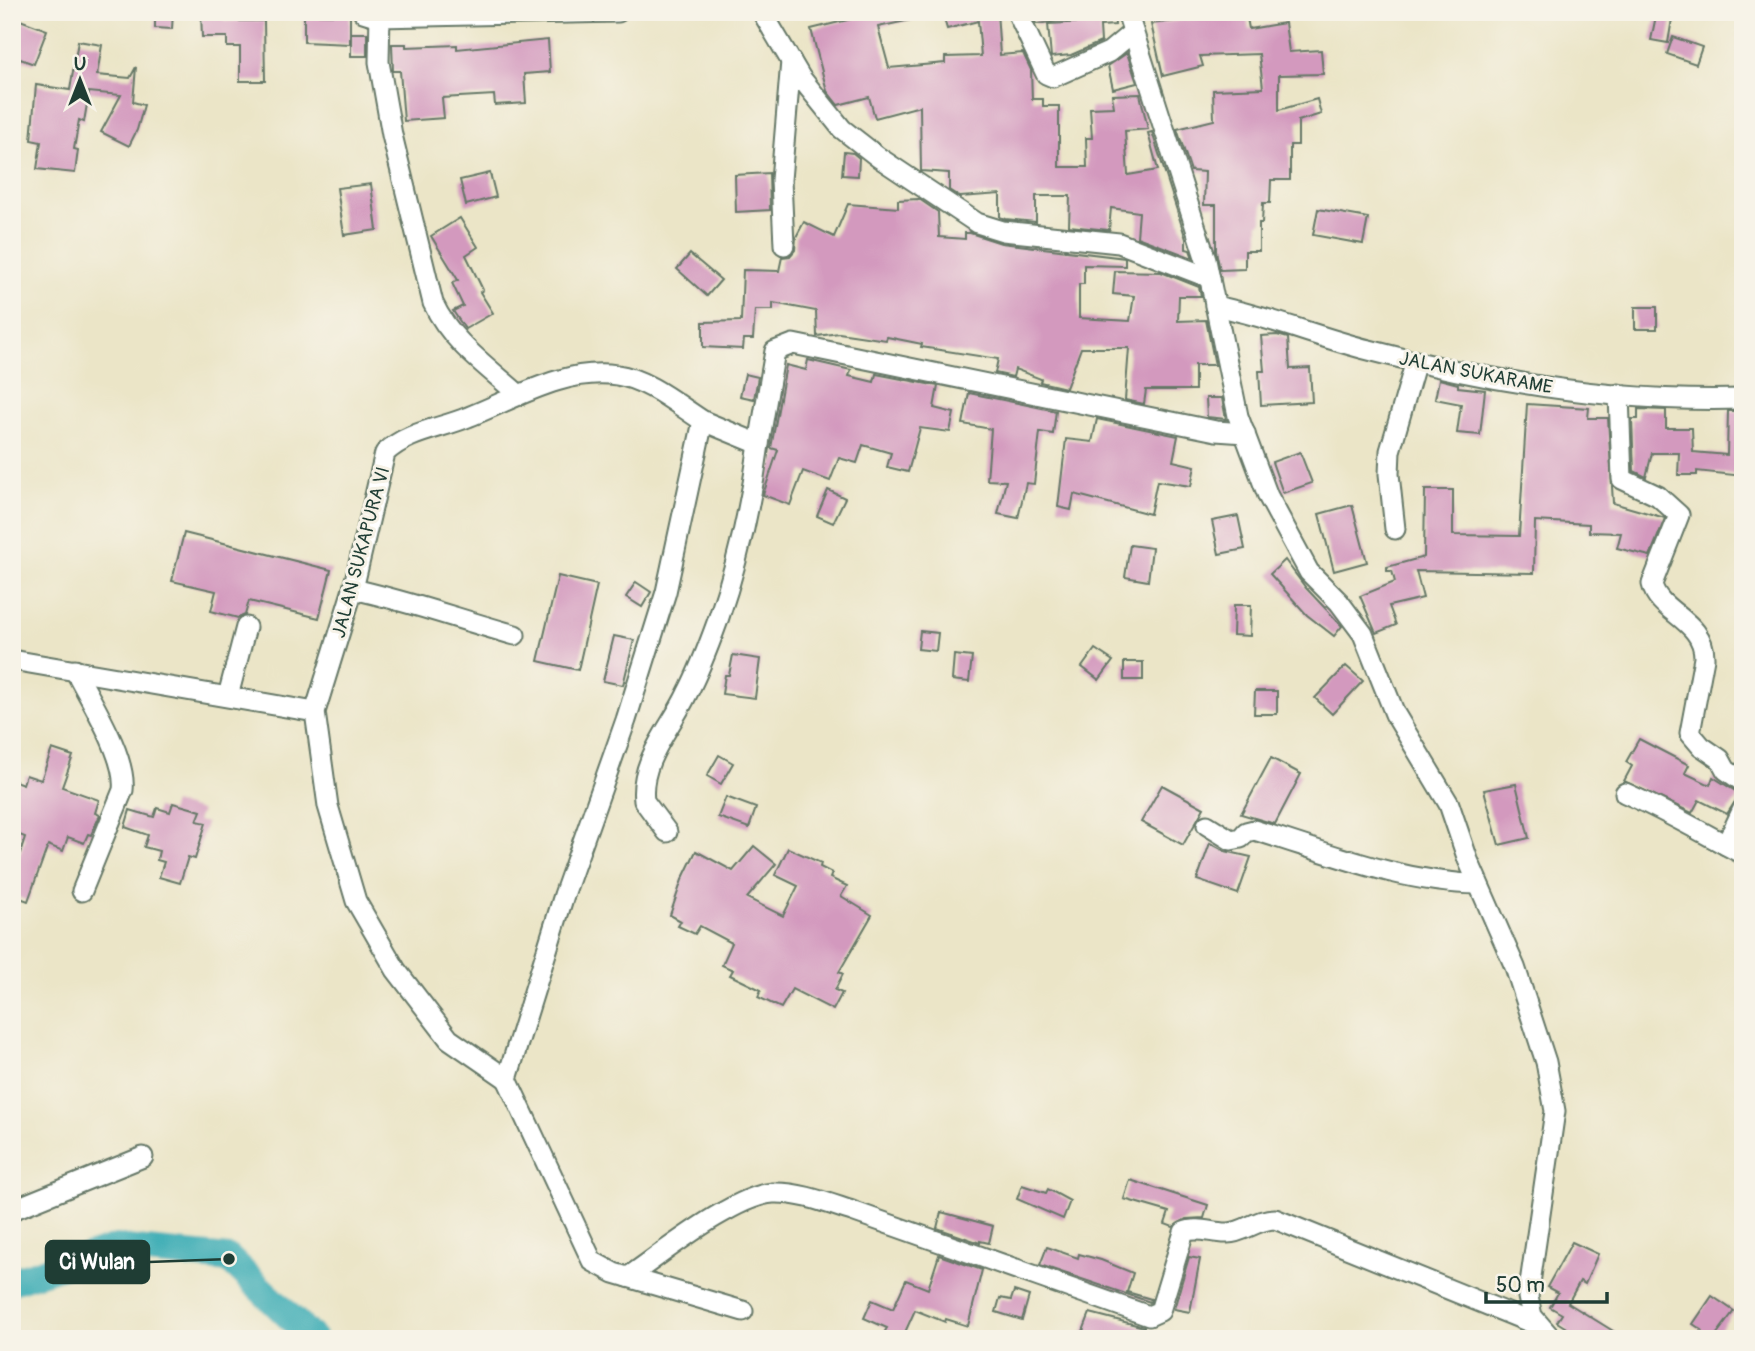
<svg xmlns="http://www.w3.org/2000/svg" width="1755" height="1351" font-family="Pangolin,sans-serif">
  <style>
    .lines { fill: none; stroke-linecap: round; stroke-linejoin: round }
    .river { stroke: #39abb4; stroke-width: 28 }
    .building { fill: #d399be }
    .minor-casing { stroke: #667867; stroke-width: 23 }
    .minor { stroke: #fff; stroke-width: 19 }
    .labels { text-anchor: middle; stroke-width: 6; stroke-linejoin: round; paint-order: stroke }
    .street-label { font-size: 19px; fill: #1f3d34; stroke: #f7f3e8 }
    .leader { fill: none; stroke: #1f3d34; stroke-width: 2.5 }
    .callout-dot { fill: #1f3d34; stroke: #f7f3e8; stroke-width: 2.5 }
    .callout { fill: #1f3d34; stroke: #1f3d34; stroke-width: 2.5 }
    .callout-label { font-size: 21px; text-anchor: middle; font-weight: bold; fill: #fff }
  </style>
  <rect width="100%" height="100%" fill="#f7f3e8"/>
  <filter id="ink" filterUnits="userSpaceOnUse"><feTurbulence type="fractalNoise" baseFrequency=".0143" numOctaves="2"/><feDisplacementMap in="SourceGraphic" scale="14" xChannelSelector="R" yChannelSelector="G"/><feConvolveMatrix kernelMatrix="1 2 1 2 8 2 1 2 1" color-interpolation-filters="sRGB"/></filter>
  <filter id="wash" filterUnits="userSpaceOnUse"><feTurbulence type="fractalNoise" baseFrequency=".00686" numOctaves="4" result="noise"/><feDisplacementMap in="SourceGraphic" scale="28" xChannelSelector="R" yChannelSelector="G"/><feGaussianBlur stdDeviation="1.57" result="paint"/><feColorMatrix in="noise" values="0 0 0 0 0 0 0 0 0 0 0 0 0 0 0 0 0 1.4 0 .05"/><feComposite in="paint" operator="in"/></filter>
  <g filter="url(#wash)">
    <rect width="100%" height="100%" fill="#ebe5c7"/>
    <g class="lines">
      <polyline class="river" points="12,1281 116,1248 229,1259 313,1339"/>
    </g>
    <g id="blocks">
      <g class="building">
        <polygon points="155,12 173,12 172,29 155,28"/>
        <polygon points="201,12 223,12 224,21 264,21 265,81 240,81 240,47 227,47 227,37 202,37"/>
        <polygon points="867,12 919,12 920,18 878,27 889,68 945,63 945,57 981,56 978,21 947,29 942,12 997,12 1000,55 1023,53 1031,70 1032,99 1043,99 1043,106 1059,106 1059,167 1087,167 1086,138 1092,138 1090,108 1114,107 1112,95 1140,94 1148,129 1125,131 1128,175 1158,170 1148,133 1152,132 1186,239 1186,249 1190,250 1193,258 1137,237 1139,212 1111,208 1109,230 1069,226 1070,196 1036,196 1036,222 1005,219 1000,217 1000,194 960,197 949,190 949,173 921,171 920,106 875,118 869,97 838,105 827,91 811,29 868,15"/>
        <polygon points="1031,12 1067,12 1068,20 1036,24"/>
        <polygon points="1084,12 1114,12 1115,25 1100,26 1101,42 1071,55 1051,57 1048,24 1085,22"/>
        <polygon points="1222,12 1246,12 1249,29 1285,23 1289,52 1321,50 1323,74 1279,75 1279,110 1317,99 1321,114 1298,121 1298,145 1290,145 1290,180 1271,180 1270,203 1263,203 1262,223 1259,223 1259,251 1245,251 1245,269 1220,270 1216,251 1216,205 1204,205 1205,172 1191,171 1177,129 1214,120 1213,90 1263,88 1259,54 1200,56 1203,66 1163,76 1151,24 1222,15"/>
        <polygon points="304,14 350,15 350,44 304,42"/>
        <polygon points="1656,16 1672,19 1668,43 1651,40"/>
        <polygon points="12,17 47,30 34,64 12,56"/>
        <rect x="351" y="33" width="16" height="23"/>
        <polygon points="1673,37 1702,47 1696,64 1667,54"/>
        <polygon points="548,40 550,72 524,74 526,103 495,105 494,95 442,98 444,118 404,121 400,71 393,71 392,44 406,44 406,47 457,45 457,49"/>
        <polygon points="78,41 102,45 97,75 130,78 136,67 133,102 144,105 137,130 129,146 101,132 121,95 89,92 84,122 79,120 74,149 78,150 75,173 37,169 41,142 31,140 36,85 70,90"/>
        <polygon points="1127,53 1137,83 1113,89 1108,66"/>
        <polygon points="844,152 853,153 859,158 858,176 842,175"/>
        <polygon points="490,173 496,197 466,205 460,180"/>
        <polygon points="769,173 770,210 736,212 735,175"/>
        <polygon points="371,184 377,230 344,235 337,188"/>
        <polygon points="919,199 938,212 939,237 965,239 965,233 970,233 1001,243 1125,258 1125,266 1084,265 1084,284 1079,284 1079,318 1130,321 1134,296 1113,294 1115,271 1161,272 1199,287 1201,296 1179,296 1178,321 1206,320 1215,365 1195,365 1195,390 1146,390 1144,404 1125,400 1129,348 1081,348 1066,388 1040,382 1041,379 1015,369 1013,377 995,373 998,359 921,347 922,344 887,337 886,340 839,333 817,336 816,311 773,303 773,310 755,310 753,339 744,339 743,349 703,347 703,322 741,321 743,270 779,271 782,257 790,256 795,250 796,237 804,222 834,237 848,204 898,208 898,200"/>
        <polygon points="1318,209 1368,218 1363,244 1313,235"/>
        <polygon points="460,218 478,247 466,255 483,290 480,292 493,313 465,329 453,311 463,306 452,283 458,280 431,236"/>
        <polygon points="690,254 721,280 707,296 677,269"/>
        <rect x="1635" y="307" width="22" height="22"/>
        <polygon points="1277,335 1288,338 1290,369 1310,368 1312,402 1261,405 1259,371 1264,371 1261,336"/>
        <polygon points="808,360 851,370 849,376 874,382 876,374 938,386 934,408 954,413 950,432 920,428 908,472 887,467 891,453 863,445 857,463 839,458 830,481 803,471 790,505 763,495 778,450 771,448 786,365 806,370"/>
        <polygon points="745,374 758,377 754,399 740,396"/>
        <polygon points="1439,379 1458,384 1458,387 1485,390 1480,435 1457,433 1461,404 1435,399"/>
        <polygon points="969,393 1056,411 1053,434 1040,432 1034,484 1026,483 1018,518 998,514 1006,481 987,480 991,429 963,424"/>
        <polygon points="1206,398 1222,398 1226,419 1207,417"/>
        <polygon points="1527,404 1589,408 1588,418 1608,418 1613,503 1665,518 1650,556 1617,548 1621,533 1589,532 1589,524 1535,521 1534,573 1416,571 1423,598 1389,606 1396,625 1376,633 1360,596 1395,582 1392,571 1387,571 1387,567 1424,557 1425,490 1453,490 1453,535 1519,536"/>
        <polygon points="1638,409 1666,410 1666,428 1692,428 1693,452 1727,455 1728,411 1743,411 1743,476 1697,471 1697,475 1678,475 1679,453 1652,453 1646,477 1634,471 1632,419 1638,419"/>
        <polygon points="1097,419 1178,436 1173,461 1195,466 1191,486 1157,481 1150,514 1074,494 1071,510 1058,507 1066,439 1092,442"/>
        <polygon points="1300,452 1312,483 1283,493 1272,462"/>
        <polygon points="828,490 845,498 833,523 817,516"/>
        <polygon points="1352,505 1367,562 1334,571 1319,514"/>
        <polygon points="1238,516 1245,549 1219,554 1212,521"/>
        <polygon points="184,533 331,570 319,618 249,601 245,615 238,618 211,611 216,591 172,581"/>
        <polygon points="1130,545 1152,548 1148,581 1125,577"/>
        <polygon points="1285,560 1306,588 1342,626 1334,636 1307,615 1270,574"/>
        <polygon points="558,576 597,585 578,670 538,661"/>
        <polygon points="636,582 651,592 642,607 626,597"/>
        <polygon points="1234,605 1251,605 1250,636 1233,635"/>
        <polygon points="920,631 938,633 936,651 918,649"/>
        <polygon points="614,636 634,640 623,685 603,681"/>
        <polygon points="1095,649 1113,661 1099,680 1082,667"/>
        <polygon points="733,655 760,659 755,698 722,694 725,675 729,675"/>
        <polygon points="954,655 972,657 969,682 952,680"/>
        <rect x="1124" y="662" width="19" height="18"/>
        <polygon points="1346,666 1363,681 1332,714 1315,698"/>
        <polygon points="1255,691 1277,691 1277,714 1254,714"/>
        <polygon points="1639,739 1689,765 1685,773 1710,785 1713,777 1740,794 1727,814 1699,800 1692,813 1624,781 1632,766 1626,762"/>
        <polygon points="52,749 73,756 62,787 99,800 95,813 100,815 91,835 88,834 84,843 68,837 63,851 48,845 28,901 12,895 12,879 25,837 12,832 16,820 12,818 12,780 23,784 26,775 41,780"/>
        <polygon points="719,755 733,763 721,784 707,776"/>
        <polygon points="1271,758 1301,774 1275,824 1241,814"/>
        <polygon points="1516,784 1529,838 1499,845 1484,790"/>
        <polygon points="1162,785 1204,808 1183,845 1141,822"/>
        <polygon points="726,797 756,808 749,828 718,817"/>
        <polygon points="173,803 201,811 197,821 206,823 195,859 188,857 180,883 159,877 164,862 157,860 159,851 144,847 148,835 125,827 130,810 154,817 157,808 170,812"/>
        <polygon points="1210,843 1225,851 1251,857 1238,894 1197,880"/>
        <polygon points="754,846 776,864 747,898 783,916 798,886 775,875 788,848 821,863 820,867 832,873 830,878 847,886 841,896 872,915 839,972 843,974 835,990 842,993 833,1010 792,989 781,1008 758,997 761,990 730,975 733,970 722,965 732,943 700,926 695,934 678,926 681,921 670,915 682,880 696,851 733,871"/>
        <polygon points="1130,1180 1208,1205 1204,1218 1186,1219 1173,1227 1165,1224 1169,1212 1124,1199"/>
        <polygon points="1022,1185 1046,1193 1048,1189 1070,1201 1063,1219 1017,1199"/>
        <polygon points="941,1212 993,1226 989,1243 980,1241 980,1243 937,1228"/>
        <polygon points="1572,1242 1598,1254 1585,1284 1580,1281 1568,1303 1626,1339 1572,1339 1565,1334 1568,1329 1557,1322 1562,1314 1550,1307 1558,1293 1547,1287"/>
        <polygon points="1047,1247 1078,1258 1079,1254 1101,1260 1133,1273 1127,1292 1151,1299 1150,1302 1040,1265"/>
        <polygon points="939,1255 982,1270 968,1326 946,1319 945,1322 915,1310 902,1339 897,1339 884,1333 887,1328 864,1318 872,1300 893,1309 906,1280 928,1289"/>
        <polygon points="1189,1257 1200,1259 1190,1312 1174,1309"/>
        <polygon points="1014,1291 1029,1296 1022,1320 996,1312 1000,1298 1011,1300"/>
        <polygon points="1712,1296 1734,1311 1713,1339 1696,1339 1702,1330 1693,1324"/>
        <polygon points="1090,1313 1144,1327 1140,1339 1080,1339"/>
      </g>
    </g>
  </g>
  <g filter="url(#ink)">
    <use href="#blocks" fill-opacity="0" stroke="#667867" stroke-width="2"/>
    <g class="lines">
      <g class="minor-casing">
        <g id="minor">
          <polyline points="363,12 379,17 618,12"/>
          <path d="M380,12L379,62L392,135L433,303C451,342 488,367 519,395"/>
          <polyline points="762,12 801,78 842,129 878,157 977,223 1003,231 1119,243 1210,278"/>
          <polyline points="1017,12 1046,74 1053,77 1109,52 1133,32"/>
          <polyline points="1127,12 1206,260 1238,416 1268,496 1309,572 1339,602 1363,634 1395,714 1449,804 1468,860 1515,967 1546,1062 1555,1111 1528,1297 1532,1316 1552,1339"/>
          <polyline points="784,245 781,180 791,61"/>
          <path d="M1215,306C1268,316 1317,337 1369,350C1490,382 1617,403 1743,399"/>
          <path d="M1619,394L1622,479L1658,496L1679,515L1652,584C1658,613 1705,620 1704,658L1690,733L1701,746L1720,759L1726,770L1743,782"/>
          <polyline points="1395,529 1389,474 1390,451 1416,361"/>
          <path d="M353,589C408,601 461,620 515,635"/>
          <polyline points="12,660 315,712"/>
          <path d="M75,670C90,700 127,757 123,790L82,891"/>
          <polyline points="228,696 246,627"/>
          <path d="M1625,793C1666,811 1703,833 1743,854"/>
          <path d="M1207,825L1231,840L1241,838L1246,832L1254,830C1327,852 1401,883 1478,884"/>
          <path d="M667,832L644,801C639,761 671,728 687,694C699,671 709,645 718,620C738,562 751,505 759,444"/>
          <polyline points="1726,845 1743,809"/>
          <path d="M507,1079L449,1039L396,970L356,901L328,806L315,712L353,589L385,453C408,431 440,429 468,417C514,399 566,367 617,375C647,379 678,405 703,421"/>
          <polyline points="12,1210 143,1157"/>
          <path d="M628,1277C662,1254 733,1196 773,1193C799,1192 827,1203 852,1211L1149,1316L1160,1311L1184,1232C1198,1226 1214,1234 1228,1233C1244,1233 1256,1219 1275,1219L1537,1325"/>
          <polyline points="743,1311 614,1273 592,1261 507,1079 564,895 626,720 666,592 703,421 759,444 775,351 793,344 1216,431 1245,433"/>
        </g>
      </g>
      <use href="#minor" class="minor"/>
    </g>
  </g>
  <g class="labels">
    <g class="street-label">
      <text transform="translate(1476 372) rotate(11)" y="7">JALAN SUKARAME</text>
      <text transform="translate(360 552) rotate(-75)" y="7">JALAN SUKAPURA VI</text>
    </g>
  </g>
  <path class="leader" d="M229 1259L149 1262"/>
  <circle class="callout-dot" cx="229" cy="1259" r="7"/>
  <rect class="callout" x="46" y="1241" width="103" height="42" rx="7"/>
  <g class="callout-label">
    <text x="97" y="1269">Ci Wulan</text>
  </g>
  <rect width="1755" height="1351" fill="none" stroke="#f7f3e8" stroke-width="42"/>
  <g transform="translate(80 80)" stroke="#f7f3e8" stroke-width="5" paint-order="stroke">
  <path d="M0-5L12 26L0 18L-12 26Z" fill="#1f3d34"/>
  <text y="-10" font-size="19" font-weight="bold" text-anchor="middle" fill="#1f3d34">U</text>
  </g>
  <path d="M1486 1292v10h121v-10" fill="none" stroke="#1f3d34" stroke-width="3.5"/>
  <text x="1496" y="1292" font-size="21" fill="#1f3d34" stroke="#f7f3e8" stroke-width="5" paint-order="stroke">50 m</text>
</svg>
